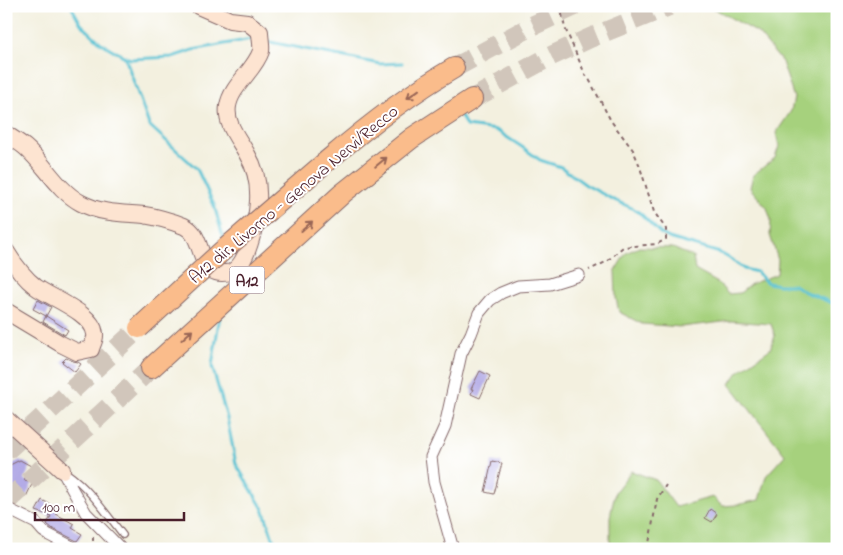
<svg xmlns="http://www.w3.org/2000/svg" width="843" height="555" font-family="'Indie Flower',sans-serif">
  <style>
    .green { fill: #a6d17d; stroke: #787854 }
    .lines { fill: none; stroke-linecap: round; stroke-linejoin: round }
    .stream { stroke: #58c2d3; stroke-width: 3 }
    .building { fill: #b3abe6 }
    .highway-tunnel { stroke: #d1c6bb; stroke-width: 20; stroke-dasharray: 20 10; stroke-linecap: butt }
    .lane-casing { stroke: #85686a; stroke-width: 8 }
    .street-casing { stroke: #85686a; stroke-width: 13 }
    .secondary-casing { stroke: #85686a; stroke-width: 18 }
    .highway-casing { stroke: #85686a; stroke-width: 22 }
    .path { stroke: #85686a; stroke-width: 2; stroke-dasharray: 4 4; stroke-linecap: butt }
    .lane { stroke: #fff; stroke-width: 5.5 }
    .street { stroke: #fff; stroke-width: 11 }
    .secondary { stroke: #fde4d1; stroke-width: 16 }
    .highway { stroke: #fabc8b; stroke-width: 20 }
    .highway-bridge-casing { stroke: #85686a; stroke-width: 22; stroke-linecap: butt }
    .highway-bridge { stroke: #fabc8b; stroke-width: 20 }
    .oneway { stroke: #996656 }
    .labels { text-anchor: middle; stroke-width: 4; stroke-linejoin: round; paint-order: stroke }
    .shield { fill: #fff; stroke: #80626b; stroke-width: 1 }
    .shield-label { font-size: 16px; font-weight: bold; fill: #4a1f2b }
    .street-label { font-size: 18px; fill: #4a1f2b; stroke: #fff }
  </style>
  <rect width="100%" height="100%" fill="#fff"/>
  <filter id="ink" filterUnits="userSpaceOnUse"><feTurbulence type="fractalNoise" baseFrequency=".02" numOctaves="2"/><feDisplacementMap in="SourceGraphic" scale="10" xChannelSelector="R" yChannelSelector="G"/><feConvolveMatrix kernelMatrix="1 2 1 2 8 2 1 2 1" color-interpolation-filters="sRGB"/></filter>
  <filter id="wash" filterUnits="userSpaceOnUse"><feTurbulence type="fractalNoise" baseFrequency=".0096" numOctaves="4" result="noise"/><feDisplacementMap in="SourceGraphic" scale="20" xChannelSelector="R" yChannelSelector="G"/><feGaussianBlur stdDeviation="1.12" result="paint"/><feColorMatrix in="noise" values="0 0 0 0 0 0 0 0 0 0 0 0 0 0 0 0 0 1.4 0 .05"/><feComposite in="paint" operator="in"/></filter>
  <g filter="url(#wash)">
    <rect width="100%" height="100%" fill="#f3f0df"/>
    <polygon class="green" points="701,6 837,6 837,549 601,549 610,543 610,517 615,492 631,471 656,480 676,507 713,497 722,506 736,505 759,500 766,476 785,455 730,384 738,372 770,349 775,336 771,324 731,321 681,327 642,324 619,312 616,298 615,271 626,253 639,247 673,248 693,257 695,270 718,283 728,294 740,293 751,284 777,274 778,260 770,235 771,220 767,208 750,188 753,175 775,158 779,146 776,133 791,111 794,98 782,62 758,33 715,9"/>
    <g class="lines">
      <g class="stream">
        <polyline points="71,6 81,24 101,43 125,57 149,125 197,169 214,205 224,240"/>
        <polyline points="265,41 380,64 402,63"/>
        <polyline points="125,57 131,59 172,57 193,50 251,39 256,40"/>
        <polyline points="461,116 466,126 489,129 496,130 522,147 540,160 561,167 586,185 614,200 634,209 641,214 660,233 669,238 720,253 729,258 744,269 757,272 765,281 768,283 779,285 794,285 805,292 835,304 837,307"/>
        <polyline points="220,315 212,366 227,418 236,464 263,509 277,549"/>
      </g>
    </g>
    <g id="blocks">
      <g class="building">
        <polygon points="38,300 51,307 46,316 33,309"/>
        <polygon points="46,316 68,330 65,335 43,322"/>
        <polygon points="66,358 73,361 78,362 81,364 75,372 62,362"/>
        <polygon points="480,371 490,376 480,398 471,394 473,389 471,389"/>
        <polygon points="20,460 31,466 24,480 33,482 26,497 12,490 7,501 6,501 6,467"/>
        <polygon points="492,461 502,463 494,494 485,492"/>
        <polygon points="42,500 59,509 56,514 74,524 72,528 82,534 77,541 53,529 47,524 51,516 36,511"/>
        <polygon points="710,509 717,514 712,522 705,518"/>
      </g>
    </g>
  </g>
  <g filter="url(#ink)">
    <use href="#blocks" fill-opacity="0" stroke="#85686a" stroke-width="1"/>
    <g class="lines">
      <g class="highway-tunnel">
        <polyline points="454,68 532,26 575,6"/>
        <polyline points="472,99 549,57 590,38 669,6"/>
        <polyline points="6,451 139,328"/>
        <polyline points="6,502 151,368"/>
      </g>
      <g class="lane-casing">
        <path id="lane" d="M66,472C89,488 106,513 123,535"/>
      </g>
      <g class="street-casing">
        <g id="street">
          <polyline points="62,470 72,489 86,513 121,549"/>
          <polyline points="6,508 36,523 43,531 49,535 76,549"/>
          <polyline points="453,549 434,482 431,457 445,426 461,354 471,334 479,313 490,300 501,293 518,286 550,284 579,275"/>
        </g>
      </g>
      <g class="secondary-casing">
        <g id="secondary">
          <path d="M6,134C12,138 19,142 25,147C45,164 57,190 81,203C102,214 121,213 144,215C157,217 171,221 184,226C202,234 198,260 212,270C215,272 219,273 222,273C225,273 231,273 233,271C249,262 257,218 258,201C259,184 256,169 247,154C239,139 225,124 228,106C231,86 255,70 261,51C262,46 260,38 260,32L247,22L230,20L198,6"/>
          <path d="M6,251C14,264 23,277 36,287C51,298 93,313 95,334C96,338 92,345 91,349L77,352L61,344L6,311"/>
          <polyline points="6,419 62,470"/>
        </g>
      </g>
      <g class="highway-casing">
        <g id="highway">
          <path d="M328,160C368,126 409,94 454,68"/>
          <polyline points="151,368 343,193 412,138 472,99"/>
        </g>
      </g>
      <g class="path">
        <polyline points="560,6 565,28 585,74 590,81 611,121 633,150 639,164 654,212 666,229 666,239 657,244 623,247 606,262 589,270"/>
        <polyline points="93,549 93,535"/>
        <polyline points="648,549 657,499 666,485"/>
      </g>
      <use href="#lane" class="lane"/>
      <use href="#street" class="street"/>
      <use href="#secondary" class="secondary"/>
      <use href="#highway" class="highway"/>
      <g class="highway-bridge-casing">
        <polyline id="highway-bridge" points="139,328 220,253 328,160"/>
      </g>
      <use href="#highway-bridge" class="highway-bridge"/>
    </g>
    <defs><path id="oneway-shaft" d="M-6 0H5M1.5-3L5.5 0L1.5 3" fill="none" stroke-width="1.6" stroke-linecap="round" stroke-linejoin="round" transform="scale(1.25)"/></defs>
    <g class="oneway">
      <use href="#oneway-shaft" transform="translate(413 94) rotate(144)"/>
      <use href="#oneway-shaft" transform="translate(381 162) rotate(-39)"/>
      <use href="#oneway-shaft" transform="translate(307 226) rotate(-42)"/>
      <use href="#oneway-shaft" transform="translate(187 335) rotate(-42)"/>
    </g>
  </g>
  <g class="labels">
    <rect class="shield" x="229.5" y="266.5" width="35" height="27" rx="4"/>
    <g class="shield-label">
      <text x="247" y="286">A12</text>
    </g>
    <g class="street-label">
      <text transform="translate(293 194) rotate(-40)" y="6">A12 dir. Livorno - Genova Nervi/Recco</text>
    </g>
  </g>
  <rect width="843" height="555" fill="none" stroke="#fff" stroke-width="25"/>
  <path d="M35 512v8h149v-8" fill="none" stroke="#4a1f2b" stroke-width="2.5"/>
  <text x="42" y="512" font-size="15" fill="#4a1f2b" stroke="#ffffff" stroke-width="4" paint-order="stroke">100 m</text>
</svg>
